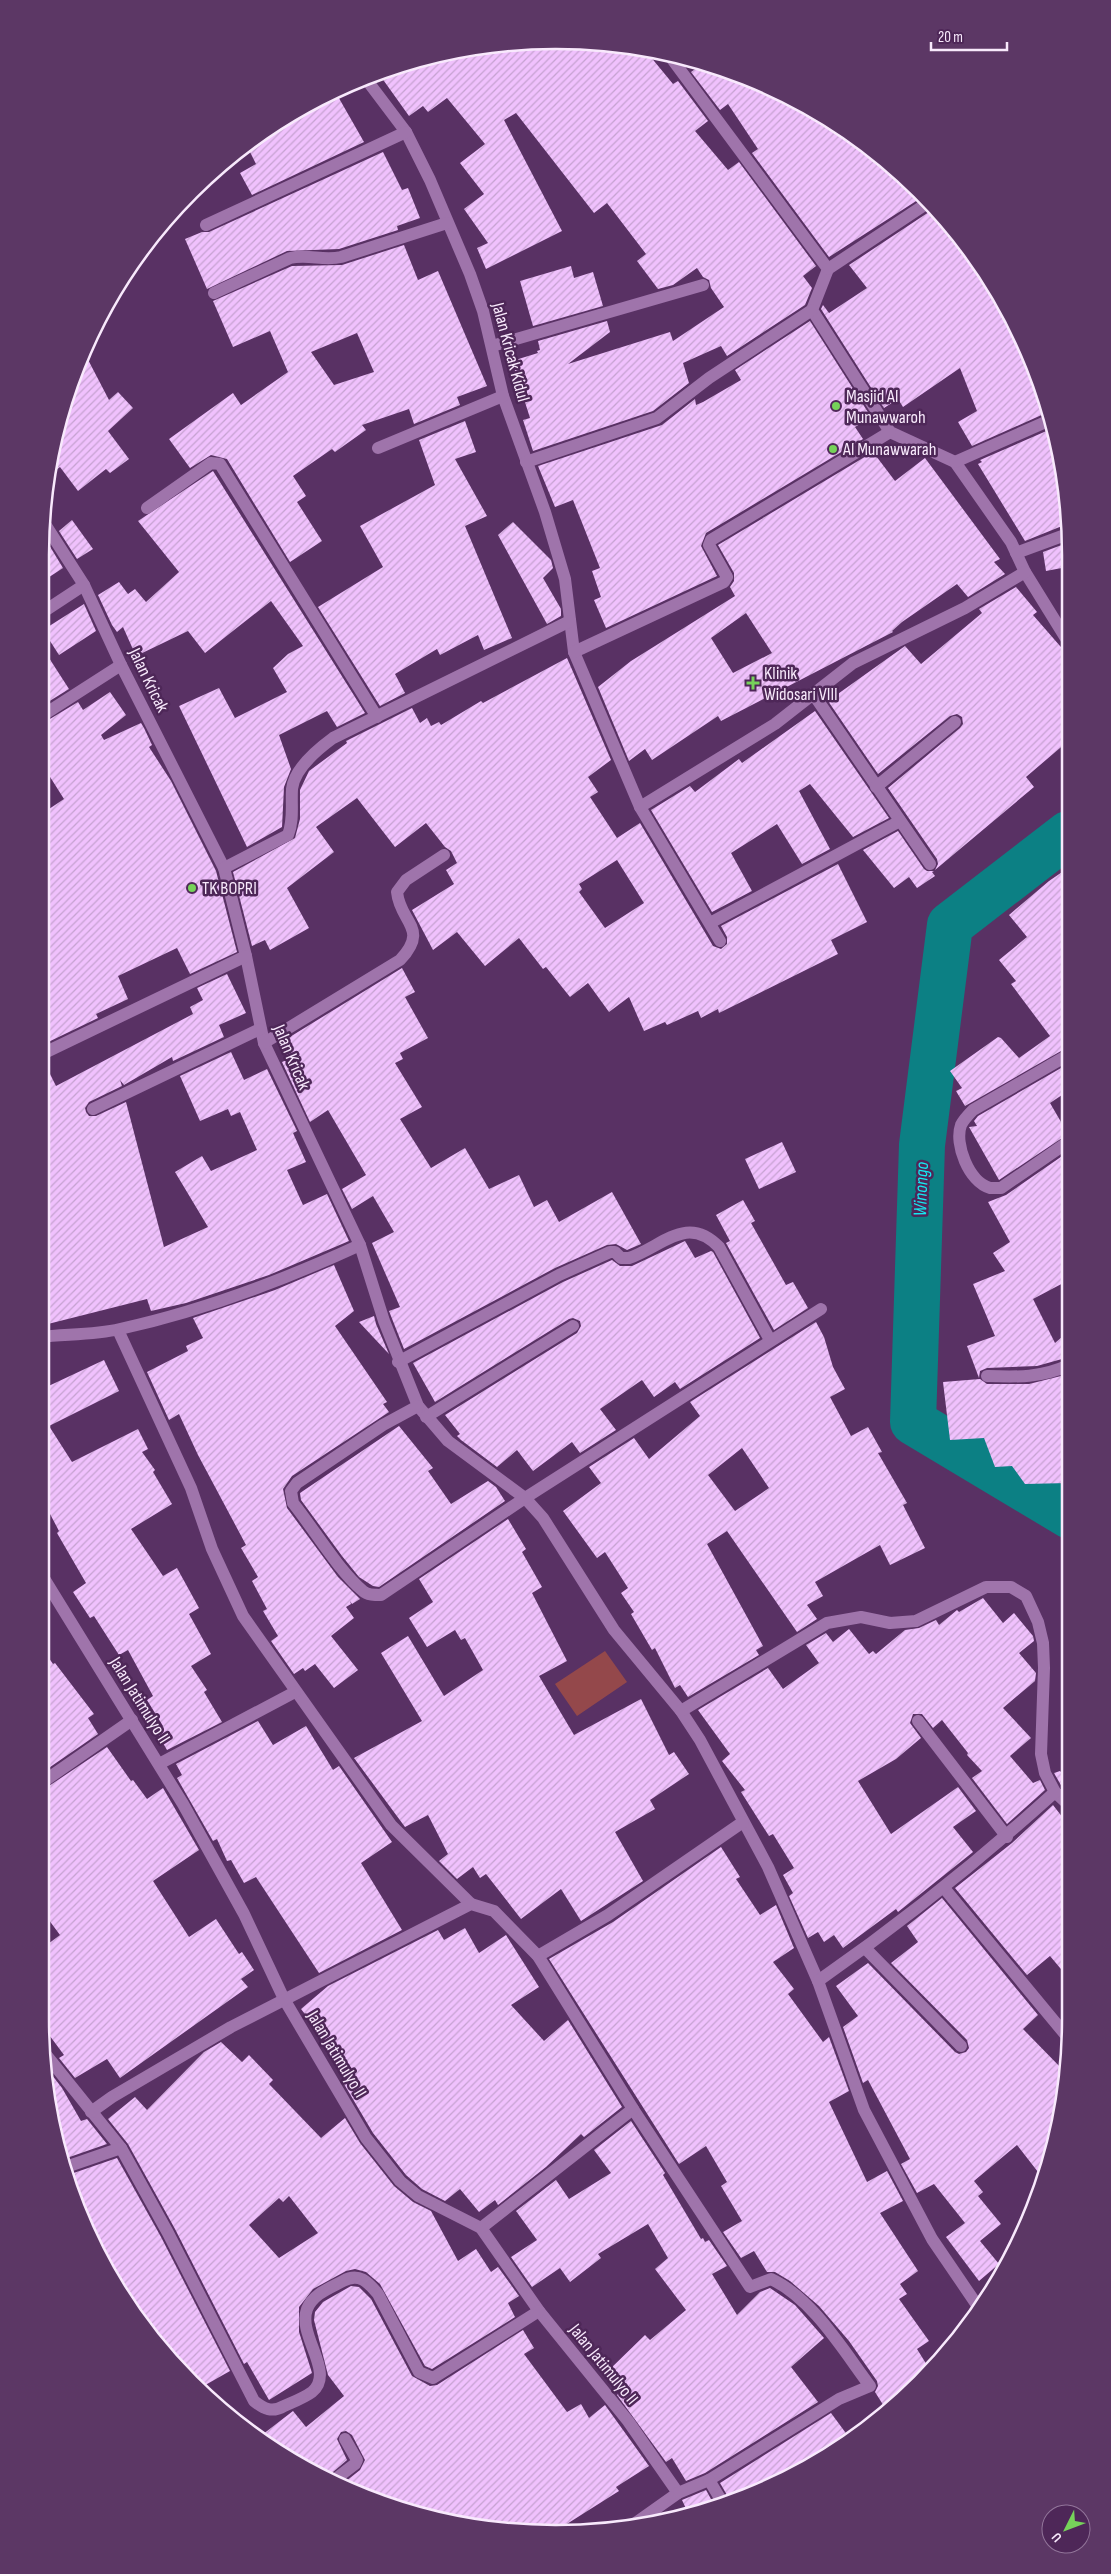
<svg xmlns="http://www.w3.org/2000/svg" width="1111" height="2574" font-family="'Sofia Sans Condensed',sans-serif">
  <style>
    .green { fill: #94484b }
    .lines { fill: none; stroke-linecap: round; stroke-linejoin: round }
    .river { stroke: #0c8084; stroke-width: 46 }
    .building { fill: url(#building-hatch); fill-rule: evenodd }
    .street { stroke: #9f74ab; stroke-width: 12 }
    .poi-dot { fill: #76d25a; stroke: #4e2758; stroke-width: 2 }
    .labels { text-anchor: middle; stroke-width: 5; stroke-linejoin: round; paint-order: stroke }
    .street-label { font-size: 18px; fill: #f8e9fc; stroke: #4e2758 }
    .poi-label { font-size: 18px; fill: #f8e9fc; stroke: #4e2758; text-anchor: start }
    .water-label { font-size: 19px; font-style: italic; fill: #14eaf1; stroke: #4e2758 }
    .rim { fill: none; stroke: #f8e9fc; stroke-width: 2.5 }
  </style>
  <defs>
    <pattern id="building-hatch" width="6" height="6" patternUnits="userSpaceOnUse" patternTransform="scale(1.25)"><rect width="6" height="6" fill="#f0c1fd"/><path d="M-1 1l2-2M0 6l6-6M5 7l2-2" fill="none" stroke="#c6a2d1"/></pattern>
  </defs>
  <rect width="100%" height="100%" fill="#593164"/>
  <polygon class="green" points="605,1651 627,1682 577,1716 555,1684"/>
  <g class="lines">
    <polyline class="river" points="1068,834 950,925 922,1145 913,1422 1070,1516"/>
  </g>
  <g class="building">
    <polygon points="522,41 623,44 645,50 673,84 678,81 708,121 695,131 728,170 739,162 816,266 803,276 812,288 805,305 727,356 721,346 683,363 689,383 653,411 533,451 523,420 530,418 512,361 538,353 537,351 540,350 538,341 607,321 610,332 568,364 670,332 673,341 724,307 711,288 709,280 703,277 697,268 673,285 658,289 637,261 646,254 607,203 594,213 516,113 504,120 562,231 486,269 477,248 488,243 464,209 484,194 460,163 485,144 447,98 428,112 423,106 409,116 379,74 422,58"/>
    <polygon points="704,63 721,67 842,127 924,196 829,257 752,153 758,149 728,104 720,110 691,72"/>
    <polygon points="336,93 364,142 252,195 240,173 256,164 246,144"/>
    <polygon points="383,152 402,190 408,188 420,218 397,226 398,230 339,249 287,251 207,289 185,239 202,232 209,232"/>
    <polygon points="935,208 964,241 1032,358 1046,413 972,446 958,422 977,411 960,368 903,407 898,399 884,408 821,309 823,305 829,313 867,288 849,265"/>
    <path d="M404,245L418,280L438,271L487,386L457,397L460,405L414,424L409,409L362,425L366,430L335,452L332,449L293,476L306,496L297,502L322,541L290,562L227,459L211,455L190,468L169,439L233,393L241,405L288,372L270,331L233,347L213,301L292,266L342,265ZM357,333L374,372L334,385L311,352Z"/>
    <polygon points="571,266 574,278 593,272 603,306 533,326 520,281"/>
    <polygon points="810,321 871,417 855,427 863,439 706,533 701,546 717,576 606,628 594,600 601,597 592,571 600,568 573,500 555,507 538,466 662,425 695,399 696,405 703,402 741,380 735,370"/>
    <polygon points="84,352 109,400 118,392 133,408 108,431 129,459 110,473 106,469 78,491 60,467 48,476 50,455 67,390"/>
    <polygon points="465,421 476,452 455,459 487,516 465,526 512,638 484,650 478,635 440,655 437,649 395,674 405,693 380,706 318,607 383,567 360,526 435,485 419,440"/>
    <polygon points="1051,429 1067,488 1067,524 1025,541 978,464 982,462 980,460"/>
    <path d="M873,452L895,481L925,458L1000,559L994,562L1005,574L968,597L957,584L902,622L892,631L893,632L721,721L718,716L652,760L645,749L629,761L598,687L631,661L735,596L730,587L734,581V573L718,545ZM746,613L772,653L733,673L711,638Z"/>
    <polygon points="213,471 365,713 337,727 327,711 279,735 291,769 284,787 282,827 247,847 179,706 219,688 235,718 287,692 273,668 288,654 303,646 271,601 205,653 188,631 136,656 123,627 117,632 112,625 98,595 119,582 128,594 135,589 146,602 179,572 138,521"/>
    <polygon points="72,520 93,549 77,559 59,531"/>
    <polygon points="513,522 551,560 553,568 543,578 561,609 561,616 547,624 498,535"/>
    <polygon points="46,540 63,568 40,583 41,544"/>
    <polygon points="1067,543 1067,567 1046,571 1043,552"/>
    <polygon points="1016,587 1037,612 1033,615 1067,654 1067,742 1026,777 1034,787 935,870 938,864 937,859 888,788 960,728 963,724 962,717 957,714 950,716 878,774 828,701 905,646 921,664 982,613 979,609"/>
    <polygon points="84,604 96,631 59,655 43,630"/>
    <polygon points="40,644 69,689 40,707"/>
    <path d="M567,658L611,760L588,777L598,792L590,797L617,838L640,823L713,946L721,949L727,944V937L721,926L838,864L867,922L831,940L838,954L719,1013L718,1009L701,1018L698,1011L667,1025L665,1022L644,1031L629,997L609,1012L588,983L570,997L546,967L543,969L519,938L485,966L457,932L433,950L412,910L454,884L446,870L457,863L451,851L445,847L426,823L395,847L357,798L316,827L334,852L287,888L309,928L270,950L265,940L252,946L233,872L295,838L300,819V790L309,771L347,743L346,741L412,708L420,723L427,718L431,726L439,722L441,725L481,701L483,703ZM617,860L644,903L605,928L579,892L582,889L579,884Z"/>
    <polygon points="110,692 126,715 101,735 104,740 141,723 144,728 152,745 149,747 171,781 216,871 237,952 190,974 177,948 118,976 128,999 96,1014 98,1018 40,1046 40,815 64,799 40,761 40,725 78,702 83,710"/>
    <polygon points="815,711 889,818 853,837 810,784 799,791 830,849 802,864 777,824 731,853 752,891 712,912 651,810 690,786 695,792 739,759 742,763"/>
    <polygon points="898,831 924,869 927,871 934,871 932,872 935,876 917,888 909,877 894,888 863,850"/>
    <polygon points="1068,868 1068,1047 965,1106 956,1091 962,1088 950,1071 998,1037 1001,1038 1019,1058 1050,1036 1011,984 1016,981 999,960 1027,937 1009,915 1049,881"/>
    <polygon points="402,968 415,992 405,997 428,1038 400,1053 403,1059 395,1063 422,1107 400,1119 431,1168 465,1148 489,1189 519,1175 534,1207 547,1200 559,1222 612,1192 641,1244 627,1250 616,1244 607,1245 555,1268 404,1349 389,1311 400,1307 372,1243 394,1232 373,1196 352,1209 342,1189 366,1175 328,1110 310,1122 282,1062 289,1059 280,1045 280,1043"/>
    <polygon points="227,974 246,1013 219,1025 224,1037 173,1061 172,1057 124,1085 120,1080 122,1086 89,1102 85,1108 86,1112 89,1116 96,1116 126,1102 164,1247 208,1227 175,1172 202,1156 211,1171 257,1150 240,1112 231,1116 228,1109 200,1121 180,1076 231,1052 244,1080 267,1069 297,1131 293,1133 306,1162 287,1170 303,1205 327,1194 349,1241 269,1275 186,1303 151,1311 147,1299 40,1326 40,1063 44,1062 56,1086 193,1014 190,1007 203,1000 197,988"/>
    <polygon points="1068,1064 1068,1091 1050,1103 1068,1134 999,1180 969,1127 977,1126 974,1121 978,1116"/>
    <polygon points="782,1142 796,1172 759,1189 745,1159"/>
    <polygon points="1068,1152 1069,1280 1033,1299 1055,1343 1069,1331 1069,1357 1037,1366 987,1368 980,1371 979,1378 967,1346 995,1336 973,1284 1005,1271 993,1253 1010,1242 988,1202 1006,1195"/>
    <polygon points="743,1200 755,1221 751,1223 786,1285 793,1282 808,1308 774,1330 726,1243 730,1241 716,1215"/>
    <polygon points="685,1241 695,1258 711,1251 713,1252 760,1338 680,1389 675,1382 654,1397 642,1380 600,1409 616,1430 580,1453 572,1442 533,1471 517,1450 497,1467 461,1440 457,1436 460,1434 445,1415 577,1333 581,1326 580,1321 573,1318 569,1319 435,1402 413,1363 563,1282 612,1260 620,1266 632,1266"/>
    <polygon points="334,1265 354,1311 335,1326 387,1402 383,1404 389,1412 292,1476 283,1489 287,1508 338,1577 360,1599 352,1604 350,1601 351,1604 346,1607 354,1618 331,1636 358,1670 334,1688 315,1664 305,1671 303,1668 294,1674 271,1641 278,1636 263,1611 267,1609 252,1581 258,1577 241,1548 246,1545 198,1455 179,1414 169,1420 147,1372 188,1351 186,1346 203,1338 193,1318 275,1290"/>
    <polygon points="374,1316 376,1324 389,1354 359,1322"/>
    <path d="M816,1322L824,1337L833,1367L845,1389L830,1397L851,1436L868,1427L882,1452L878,1453L907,1503L903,1505L925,1548L890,1565L880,1545L815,1582L823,1596L807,1605L817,1619L797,1632L727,1531L707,1544L763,1646L756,1650L759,1655L688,1697L680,1685L675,1688L655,1648L652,1650L631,1614L634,1612L621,1593L628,1588L605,1552L597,1558L563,1511L601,1483L589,1467L634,1438L649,1459L700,1416L690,1402ZM742,1448L769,1488L735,1511L708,1475Z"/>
    <polygon points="104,1360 119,1391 49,1426 72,1462 138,1429 148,1449 142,1452 155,1470 153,1472 172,1504 131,1529 163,1576 177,1568 199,1608 189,1614 211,1654 191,1666 207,1690 204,1692 222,1722 167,1750 156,1731 163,1726 147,1700 153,1696 128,1650 119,1655 94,1616 90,1618 73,1592 86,1583 57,1533 59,1531 40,1495 40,1390"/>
    <polygon points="1069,1374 1069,1483 1025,1484 1012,1466 995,1467 984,1438 950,1440 943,1382 980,1379 987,1384 1029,1384"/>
    <polygon points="399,1426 433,1468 428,1471 451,1504 488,1481 496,1487 505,1501 379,1587 373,1586 359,1577 342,1556 301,1500 300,1493"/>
    <polygon points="508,1519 526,1549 522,1552 542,1587 532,1593 567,1661 539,1676 574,1735 641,1699 669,1755 674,1752 689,1774 650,1800 655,1809 615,1832 643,1881 581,1921 561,1889 521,1919 486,1874 480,1878 473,1867 457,1879 439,1861 448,1854 428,1815 405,1827 354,1758 422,1721 381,1653 408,1636 444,1696 483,1670 465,1638 461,1640 455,1630 427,1647 409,1618 433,1602 419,1579"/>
    <polygon points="983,1598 1003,1623 1014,1613 1033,1636 1034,1641 1019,1653 1036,1673 1035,1681 1003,1708 1031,1738 1010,1756 1033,1783 1040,1780 1045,1790 1007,1824 972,1778 982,1771 967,1755 968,1753 942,1720 933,1728 922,1714 913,1714 910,1723 921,1738 896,1759 858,1781 891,1834 958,1787 976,1811 953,1827 973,1852 898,1912 896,1909 843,1948 834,1935 824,1942 818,1932 808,1938 789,1896 793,1893 783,1875 794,1868 773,1834 769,1836 741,1792 745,1790 722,1761 730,1754 698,1710 768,1668 783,1689 819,1663 806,1645 826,1633 833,1642 849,1629 869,1654 873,1651 876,1654 905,1630 919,1628 936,1620 939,1625 957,1610 959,1612"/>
    <polygon points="40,1645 53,1664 55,1663 94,1714 88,1718 98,1734 40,1774"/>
    <polygon points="258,1721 273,1745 306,1726 333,1770 339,1766 392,1842 361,1863 402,1930 319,1973 256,1877 244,1883 231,1860 227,1861 217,1839 213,1841 177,1778 182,1775 176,1764"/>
    <polygon points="107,1747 131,1781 133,1780 147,1799 163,1788 199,1850 153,1881 189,1937 216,1919 239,1954 242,1952 254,1970 241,1979 248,1987 120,2078 107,2059 75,2078 59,2058 64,2055 41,2024 40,1950 60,1935 40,1908 40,1792"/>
    <polygon points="1060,1771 1070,1782 1070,1795 1062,1787 1054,1773"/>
    <polygon points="1053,1805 1070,1827 1071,1981 1050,1956 1027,1975 955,1888 1012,1843"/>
    <polygon points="721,1847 740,1877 736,1879 760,1915 776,1905 794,1948 773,1962 794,1989 788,1994 823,2042 829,2037 849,2091 829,2102 867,2182 887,2171 903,2201 880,2213 918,2271 900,2284 907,2294 899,2299 929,2341 917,2349 930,2370 887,2411 875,2392 878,2386 877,2381 849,2341 819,2306 790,2281 775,2272 767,2272 754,2251 741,2258 723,2232 742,2221 721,2186 727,2182 706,2146 679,2164 549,1959 613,1922"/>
    <polygon points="942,1898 1038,2015 1023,2029 1065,2072 1061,2119 1045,2181 1017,2145 974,2181 983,2192 978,2196 1001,2224 980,2241 999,2264 979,2281 946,2237 965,2223 934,2184 917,2193 901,2164 910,2159 868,2080 863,2083 843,2027 858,2016 836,1986 868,1963 955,2052 959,2054 966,2052 969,2048 967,2040 891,1963 918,1942 907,1926"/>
    <polygon points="465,1928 479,1953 506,1935 539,1987 511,2005 544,2041 568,2020 622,2107 584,2137 581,2134 546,2167 498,2205 495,2200 479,2212 460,2189 445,2201 422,2189 406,2175 373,2133 344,2084 349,2080 325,2048 329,2045 301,2009 328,1986 438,1930 444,1940"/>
    <path d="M221,2042L242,2062L249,2055L273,2080L269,2084L321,2138L345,2118L360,2143L394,2186L413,2202L431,2211L458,2261L476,2249L491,2272L498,2267L519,2296L508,2303L515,2317L432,2369L425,2366L380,2284L366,2272L355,2269L346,2271L313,2289L299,2307V2332L312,2373L269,2400L247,2362L244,2364L175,2229L128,2144L108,2119L135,2097L147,2110L204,2052ZM289,2196L318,2233L279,2258L249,2225L279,2198L283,2202Z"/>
    <polygon points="45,2066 62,2088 81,2121 87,2119 107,2144 61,2160 50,2119"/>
    <polygon points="631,2121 665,2173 663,2175 701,2239 703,2238 705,2242 709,2240 727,2266 712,2274 737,2315 760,2292 770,2288 795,2305 824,2338 791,2367 818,2402 705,2473 686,2481 672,2458 666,2462 617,2395 626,2387 609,2370 645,2335 650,2340 686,2310 655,2269 668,2258 648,2224 598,2254 601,2258 570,2282 560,2268 532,2287 511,2257 537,2240 516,2211 556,2180 569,2199 611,2173 594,2150"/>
    <polygon points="117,2158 161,2237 230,2371 200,2388 168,2358 109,2276 67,2184 65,2176"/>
    <polygon points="351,2286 359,2287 371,2299 412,2376 430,2386 437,2385 523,2330 534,2348 524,2354 567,2412 581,2404 589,2418 605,2405 649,2466 616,2487 619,2491 551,2534 455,2524 390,2507 341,2485 360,2470 365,2460 352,2435 346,2431 341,2432 337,2439 347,2460 326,2478 298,2465 258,2438 293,2411 306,2427 344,2396 328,2375 314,2320 315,2312 323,2302"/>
    <polygon points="831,2413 851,2440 813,2465 731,2502 720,2483"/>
    <polygon points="706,2490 716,2508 689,2515 682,2500"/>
  </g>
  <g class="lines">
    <g class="street">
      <polyline points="669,55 828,269 812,310 890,432 955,462 1011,542 1025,572 1067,640"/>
      <polyline points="366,79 406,132 430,180 470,274 483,311 503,396 545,512 565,579 574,652 640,807 720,941"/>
      <polyline points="206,225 406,132"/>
      <polyline points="828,269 929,202"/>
      <path d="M214,293L290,258C308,254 324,261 341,257L447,223"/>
      <polyline points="492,346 703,285"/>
      <polyline points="378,448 503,396"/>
      <polyline points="526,462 657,418 709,378 812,310"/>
      <polyline points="955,462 1048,421"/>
      <polyline points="147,508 211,463 220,464 377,717"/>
      <polyline points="43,521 84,585 121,665 224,868 246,956 264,1043 360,1245 384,1321 418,1406 448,1441 525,1498 543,1518 614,1630 681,1711 700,1740 768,1867 818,1981 864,2110 932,2239 979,2308"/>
      <polyline points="1016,553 1065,535 1067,532"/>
      <polyline points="40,614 84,585"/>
      <polyline points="574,652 724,582 727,577 709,545 711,540 890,432"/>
      <polyline points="814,695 930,864"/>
      <polyline points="40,717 121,665"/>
      <polyline points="876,787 955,722"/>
      <polyline points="640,807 775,724 853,663 965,608 1025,572"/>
      <path d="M224,868L288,835C294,820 291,805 292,789C294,769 318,749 333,738L570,621"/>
      <polyline points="710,923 900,821"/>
      <path d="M264,1043L400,960C430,928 400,923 397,892L406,880L444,855"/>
      <polyline points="40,1055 246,956"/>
      <path d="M1068,1055L973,1110C968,1115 964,1119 961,1125C954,1144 969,1182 990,1188C993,1188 998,1188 1001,1188L1068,1142"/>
      <polyline points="93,1109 260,1029"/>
      <polyline points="118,1330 191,1488 212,1549 243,1616 391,1825 471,1904"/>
      <path d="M40,1337C66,1334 94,1335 120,1329C202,1311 284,1280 360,1245"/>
      <path d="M398,1362L559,1275L610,1252H615L621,1258H629C663,1246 687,1214 719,1247L770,1340"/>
      <path d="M987,1376C1017,1377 1041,1378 1069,1365"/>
      <path d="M418,1406L383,1425L297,1483L291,1491L293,1503C314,1529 338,1570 363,1591C367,1595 375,1595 381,1595L525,1498L821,1309"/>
      <polyline points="426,1417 573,1326"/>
      <polyline points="40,1572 183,1804 244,1914 284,1999 366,2138 400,2181 418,2196 481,2228 539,2311 628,2421 678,2493"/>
      <polyline points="681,1711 827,1623 861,1617 890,1623 916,1621 986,1587 1011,1587 1026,1596 1038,1622 1043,1643 1044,1668 1041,1754 1045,1773 1055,1792 1070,1806"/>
      <polyline points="918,1721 1007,1837"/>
      <polyline points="159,1764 295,1692"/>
      <polyline points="40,1784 132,1720"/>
      <polyline points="944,1888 1069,2039"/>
      <polyline points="865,1948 961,2046"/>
      <polyline points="538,1956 608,1915 743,1822"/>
      <path d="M818,1981C901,1923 980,1860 1055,1792"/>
      <path d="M43,2051L121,2148L168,2233L254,2401C264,2409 272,2413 284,2406C293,2402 304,2398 312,2392C336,2372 297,2336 307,2309C313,2294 330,2288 343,2281C359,2272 368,2282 378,2294L419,2372L433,2378L539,2311"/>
      <path d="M91,2112L112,2097L231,2027L471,1904L494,1911L538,1956L633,2109L750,2287L771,2279C812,2298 843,2350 870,2386L839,2399L709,2480L678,2493L630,2527"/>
      <polyline points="63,2168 121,2148"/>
      <polyline points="481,2228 633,2109"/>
      <polyline points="709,2480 724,2505"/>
      <polyline points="333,2481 355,2464 357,2460 345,2439"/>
    </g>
  </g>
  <g class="poi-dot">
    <circle cx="836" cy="406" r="5"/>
    <circle cx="833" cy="449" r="5"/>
    <path d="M750.5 675.5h5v5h5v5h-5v5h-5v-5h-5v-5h5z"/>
    <circle cx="192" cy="888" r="5"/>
  </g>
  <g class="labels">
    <g class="street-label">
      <text transform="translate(511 352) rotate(75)" y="6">Jalan Kricak Kidul</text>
      <text transform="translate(149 680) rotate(64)" y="6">Jalan Kricak</text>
      <text transform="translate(292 1057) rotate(67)" y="6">Jalan Kricak</text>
      <text transform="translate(140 1700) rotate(58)" y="6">Jalan Jatimulyo II</text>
      <text transform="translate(337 2054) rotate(59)" y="6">Jalan Jatimulyo II</text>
      <text transform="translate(604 2364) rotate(51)" y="6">Jalan Jatimulyo II</text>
    </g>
    <g class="poi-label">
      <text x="846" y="402">Masjid Al<tspan x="846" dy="21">Munawwaroh</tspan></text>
      <text x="843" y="455">Al Munawwarah</text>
      <text x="764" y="679">Klinik<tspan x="764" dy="21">Widosari VIII</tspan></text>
      <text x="202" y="894">TK BOPRI</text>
    </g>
    <g class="water-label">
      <text transform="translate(920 1189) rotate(-88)" y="7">Winongo</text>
    </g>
  </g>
  <path d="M0 0H1111V2574H0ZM555 49H556A506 506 0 0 1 1062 555V2019A506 506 0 0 1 556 2525H555A506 506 0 0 1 49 2019V555A506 506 0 0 1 555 49Z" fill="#5c3765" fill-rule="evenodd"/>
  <path class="rim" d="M555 49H556A506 506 0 0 1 1062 555V2019A506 506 0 0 1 556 2525H555A506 506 0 0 1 49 2019V555A506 506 0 0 1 555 49Z"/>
  <g transform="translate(1066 2529) rotate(228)"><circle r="24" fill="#4e2758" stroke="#92759a"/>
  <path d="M0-4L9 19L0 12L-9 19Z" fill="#76d25a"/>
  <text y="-8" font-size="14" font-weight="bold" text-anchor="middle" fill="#f8e9fc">U</text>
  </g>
  <path d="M931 42v8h76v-8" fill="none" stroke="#f8e9fc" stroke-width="2.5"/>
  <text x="938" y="42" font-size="15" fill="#f8e9fc" stroke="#4e2758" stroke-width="4" paint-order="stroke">20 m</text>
</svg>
